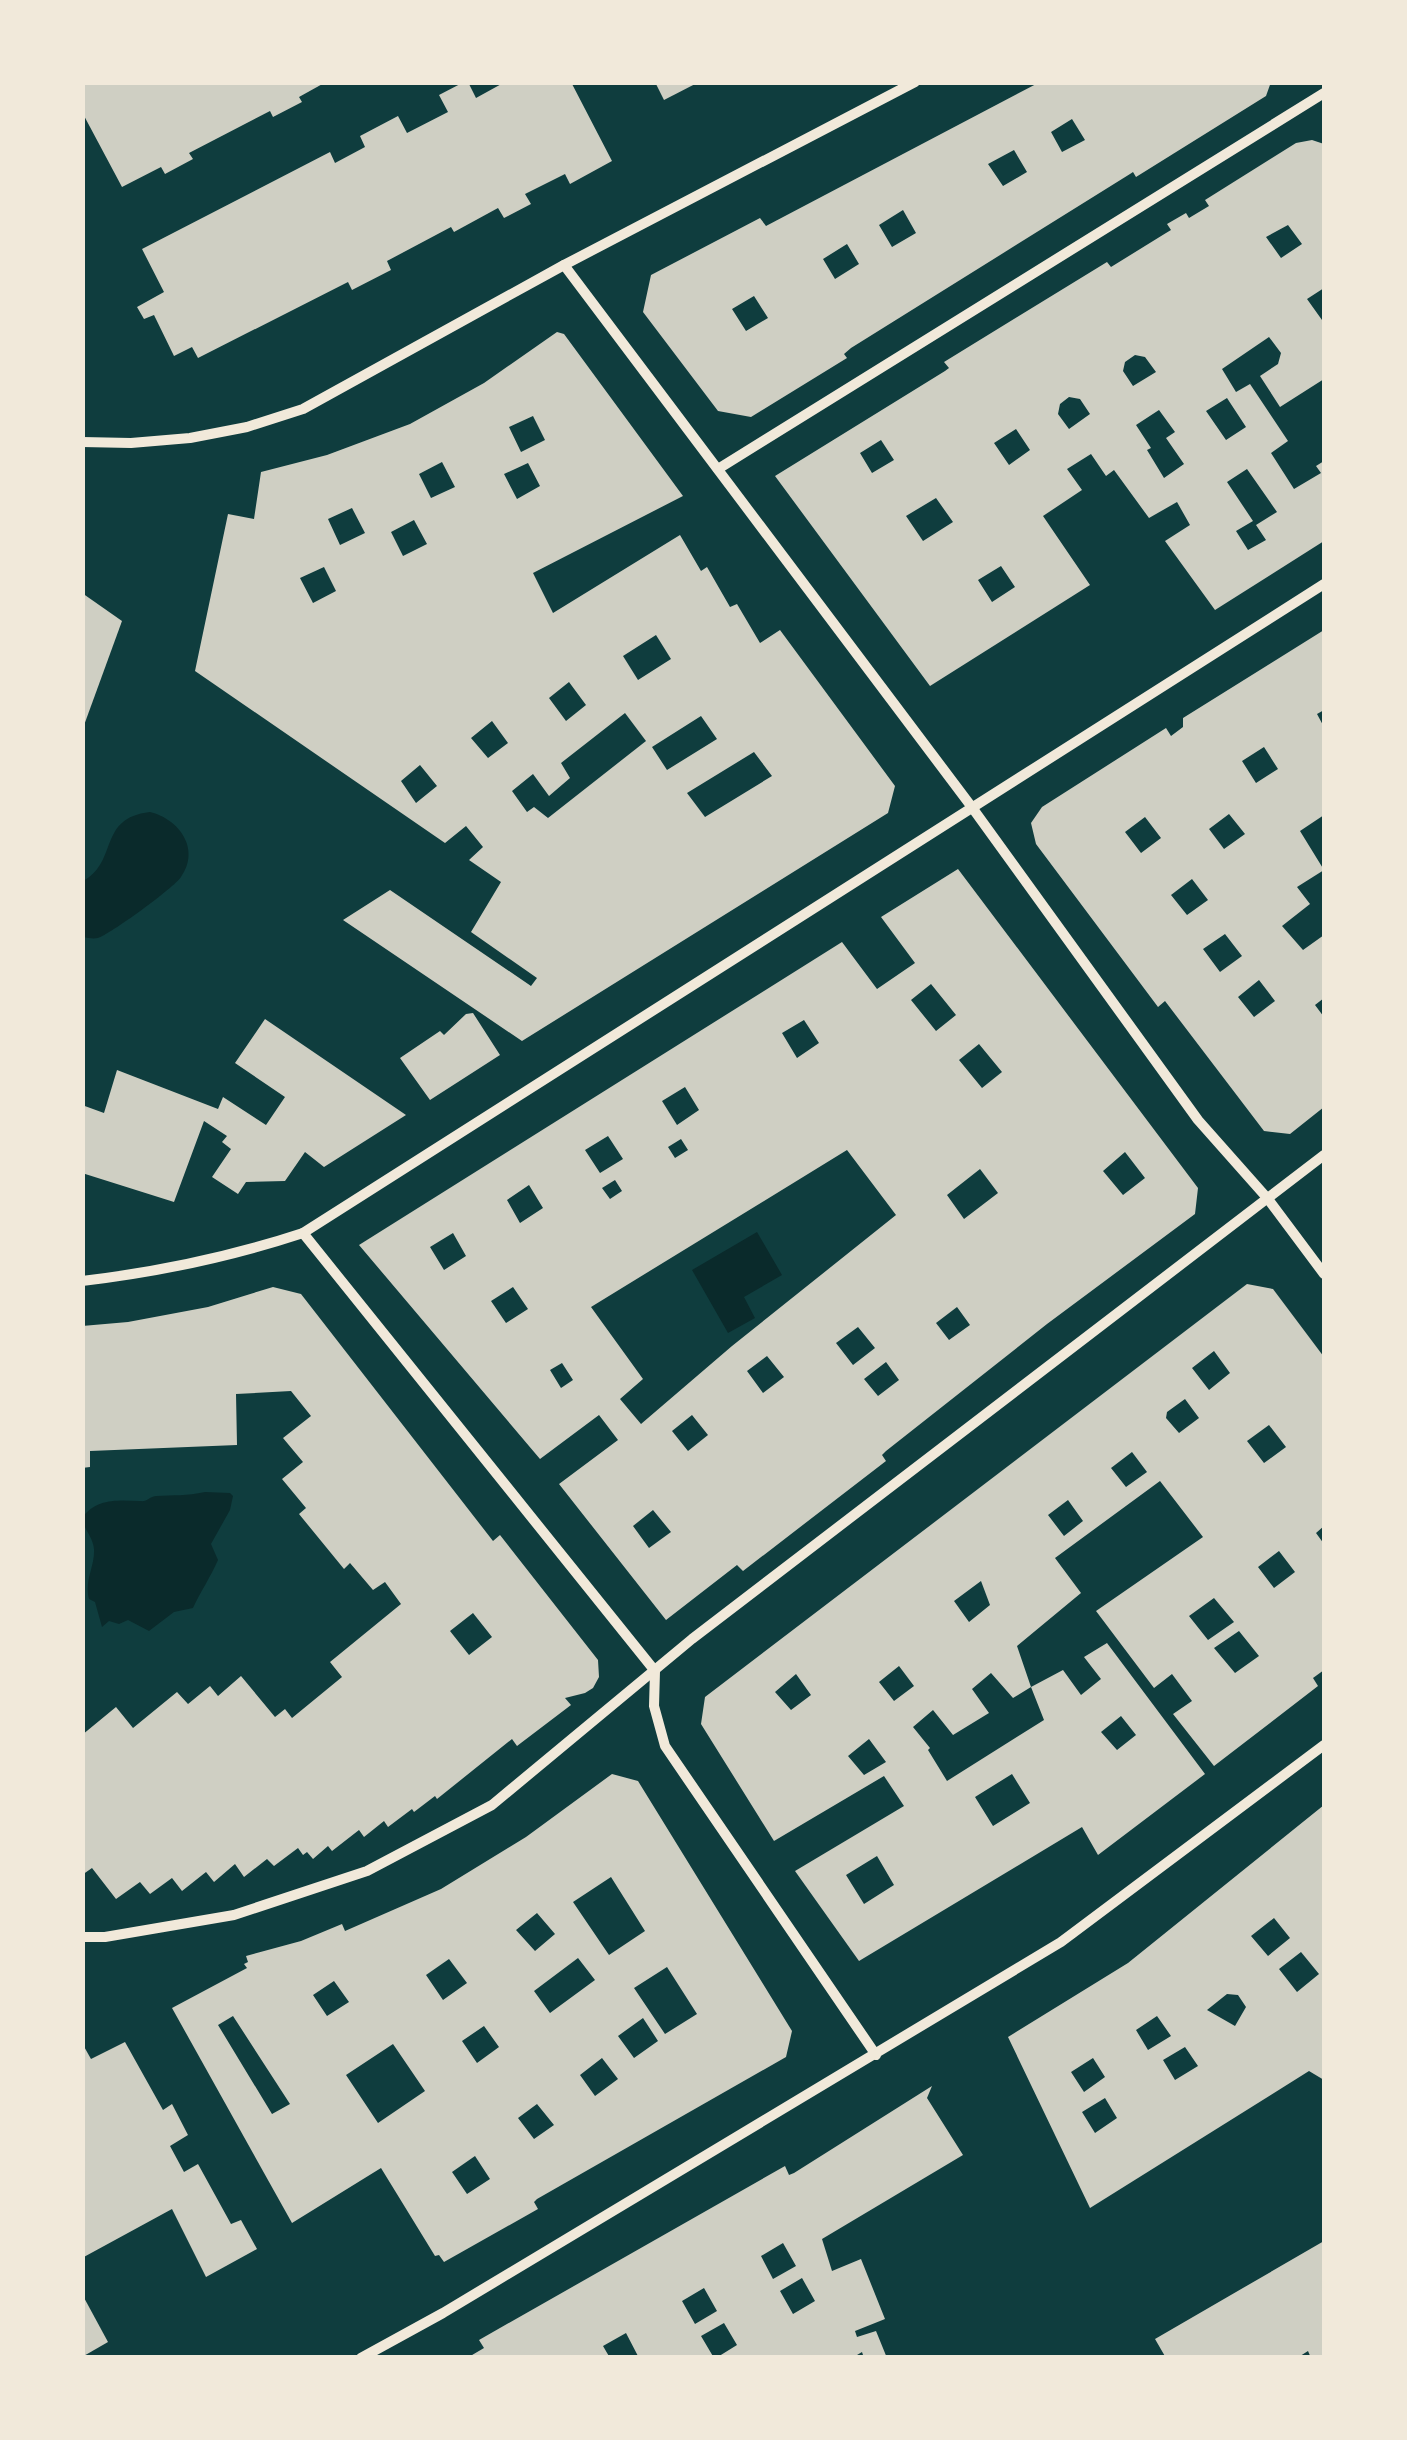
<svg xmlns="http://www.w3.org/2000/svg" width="1407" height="2440" font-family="'Source Sans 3',sans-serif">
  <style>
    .water { fill: #0a2a2b }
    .building { fill: #cfcfc3; fill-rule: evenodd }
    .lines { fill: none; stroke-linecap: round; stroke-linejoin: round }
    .minor { stroke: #f1e9da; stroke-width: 10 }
  </style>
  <rect width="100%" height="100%" fill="#0f3d3e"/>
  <g class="water">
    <path d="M150,812C179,819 201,849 181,877C175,887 109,935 98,938C93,939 88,938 83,937V881C119,862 97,818 150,812Z"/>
    <polygon points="757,1232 782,1275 744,1297 755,1318 728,1333 692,1270"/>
    <path d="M205,1492L230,1493L233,1496L230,1510L211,1544L218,1560C210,1578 201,1591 193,1608L174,1612L149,1631L128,1620L119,1624L109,1621L102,1627L95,1602L89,1599C84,1580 95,1567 94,1549C93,1537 84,1530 82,1518C96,1498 118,1500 140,1501C148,1502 148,1497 156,1496C174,1495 186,1496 205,1492Z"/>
  </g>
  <g class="building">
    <polygon points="82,82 326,82 299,97 302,102 273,117 270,111 189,153 193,159 165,174 161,167 122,187 82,112"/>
    <polygon points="464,82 468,82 476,98 505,82 571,82 612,161 570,184 565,174 525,194 531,204 504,218 498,208 454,232 451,227 387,261 391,270 352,290 348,282 198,358 192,347 174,356 154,315 144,319 137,307 164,292 142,249 330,152 335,163 365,147 360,136 398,116 407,133 448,112 439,95"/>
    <polygon points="655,82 699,82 664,100"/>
    <path d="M1040,82H1271L1266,96L1136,177L1133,172L1130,174L851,348L844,354L847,358L751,417L718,411L643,312L651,275L760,218L766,226ZM1072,119L1085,140L1062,152L1051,132ZM1014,150L1027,172L1003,186L988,164ZM903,210L916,233L892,247L879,225ZM847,244L859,264L835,279L823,259ZM754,296L768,318L746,331L732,309Z"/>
    <path d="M1312,140L1324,144V288L1307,299L1322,320L1324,319V379L1280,407L1260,376L1278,364L1281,353L1269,337L1222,369L1236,392L1250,384L1288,441L1271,453L1294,489L1321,473L1316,466L1324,461V541L1215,610L1165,541L1190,525L1177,502L1149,518L1114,470L1106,476L1091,454L1067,469L1082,490L1043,516L1090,585L930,686L775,476L945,371L949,368L944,362L1107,262L1111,267L1166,233L1171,230L1167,224L1186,213L1189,218L1209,206L1205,200L1296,143ZM1288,225L1302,244L1281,258L1266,237ZM1135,355L1145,357L1156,372L1133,386L1123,371L1125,362ZM1069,397L1080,399L1090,414L1069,429L1058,414L1060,404ZM1227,398L1246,427L1226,440L1206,411ZM1159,410L1175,432L1166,438L1184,464L1164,478L1147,450L1151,448L1136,425ZM1016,429L1030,450L1009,465L994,443ZM881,440L894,460L872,473L860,453ZM1247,469L1277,512L1256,525L1266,540L1248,550L1236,531L1253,521L1227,482ZM936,498L953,522L923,541L906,516ZM1001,566L1015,587L992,602L978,580Z"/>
    <path d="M557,332L564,334L683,496L533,573L553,613L680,535L701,571L707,567L730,607L737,604L760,643L780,630L895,786L888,813L522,1041L343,920L390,890L531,986L537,978L471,932L501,882L469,860L483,847L466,826L445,843L195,671L228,514L254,519L261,472L327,455L410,424L484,383ZM533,416L545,440L521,452L509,427ZM442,462L455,487L431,498L419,474ZM528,463L540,486L517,499L504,474ZM352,508L365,533L340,545L328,519ZM414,520L427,544L403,556L391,532ZM324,567L336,591L313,603L300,578ZM656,635L671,659L638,680L623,656ZM569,682L586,705L566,721L549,698ZM625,713L646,741L548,818L534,807L527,812L512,791L533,774L549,796L570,778L561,763ZM701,716L717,739L667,770L652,747ZM492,721L508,743L488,758L471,738ZM754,752L772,776L705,817L687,793ZM420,765L437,786L416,803L401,781Z"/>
    <polygon points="82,593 122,621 83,728 82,728"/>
    <path d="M1324,630V710L1317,714L1324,727V815L1300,831L1324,870L1297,887L1310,904L1282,926L1303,950L1324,935V998L1315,1005L1324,1017V1107L1290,1134L1264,1131L1165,1001L1158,1007L1036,844L1031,823L1042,807L1166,728L1171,736L1183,727V718ZM1264,747L1278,769L1256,783L1242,761ZM1229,814L1245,834L1224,849L1209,829ZM1145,817L1161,838L1141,853L1125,832ZM1192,879L1208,900L1187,915L1171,895ZM1225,934L1242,956L1220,972L1203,949ZM1259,980L1275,1001L1254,1017L1238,997Z"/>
    <path d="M958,869L1198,1188L1195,1214L1047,1324L886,1451L882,1455L886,1461L743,1571L737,1565L666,1620L559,1484L618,1440L599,1415L540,1459L359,1245L842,942L877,989L915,963L881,917ZM931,984L956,1015L936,1031L911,1000ZM804,1020L819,1043L797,1058L782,1033ZM979,1044L1002,1072L982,1088L959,1060ZM685,1087L699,1110L677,1125L662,1101ZM608,1136L623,1159L600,1173L585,1150ZM681,1139L688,1150L675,1158L668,1147ZM847,1150L896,1215L732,1346L641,1424L620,1399L643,1379L591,1307ZM1125,1152L1145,1178L1123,1195L1103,1171ZM980,1169L998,1193L964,1219L947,1195ZM615,1180L622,1191L610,1199L602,1188ZM529,1185L543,1208L520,1223L507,1200ZM453,1233L466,1256L444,1270L430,1247ZM513,1287L528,1309L506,1323L491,1301ZM957,1307L970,1325L949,1340L936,1323ZM858,1327L875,1348L853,1365L836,1343ZM767,1356L784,1377L763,1393L747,1371ZM886,1362L899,1380L878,1396L864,1379ZM562,1363L573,1380L561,1388L550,1370ZM692,1415L708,1435L688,1451L672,1431ZM653,1510L671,1532L649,1548L633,1526Z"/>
    <polygon points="473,1013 500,1055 430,1100 400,1058 440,1031 444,1035 466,1014"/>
    <polygon points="265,1019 406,1115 324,1167 305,1152 285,1181 246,1182 238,1194 212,1177 231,1149 222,1142 227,1136 204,1121 174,1202 82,1173 82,1105 104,1113 117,1070 218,1109 223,1097 266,1125 285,1097 235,1063"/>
    <path d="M1247,1284L1273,1289L1324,1357V1526L1316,1533L1324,1544V1670L1313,1678L1318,1686L1214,1766L1173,1714L1192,1701L1172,1674L1154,1688L1096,1611L1203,1537L1160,1481L1055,1558L1081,1593L1017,1646L1031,1687L1013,1698L991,1673L972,1689L989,1713L953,1735L933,1710L913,1727L930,1748L928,1750L947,1781L1044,1720L1031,1687L1063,1670L1081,1695L1101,1679L1084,1657L1107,1643L1205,1774L1098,1855L1082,1827L859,1961L795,1871L904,1806L884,1776L774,1841L701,1724L705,1697ZM1214,1351L1230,1373L1209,1390L1192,1368ZM1185,1399L1199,1418L1179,1433L1166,1418L1167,1412ZM1269,1425L1286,1447L1264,1463L1247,1441ZM1132,1452L1147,1472L1126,1487L1111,1468ZM1068,1500L1083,1521L1064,1536L1048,1515ZM1279,1551L1295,1572L1274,1588L1258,1567ZM981,1581L990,1605L969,1622L954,1601ZM1214,1598L1234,1622L1208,1640L1189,1616ZM1239,1631L1259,1656L1235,1673L1214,1648ZM899,1666L914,1686L894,1701L879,1682ZM796,1674L811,1695L791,1710L775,1692ZM1121,1716L1136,1735L1117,1750L1101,1732ZM869,1739L886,1762L864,1775L848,1756ZM1012,1774L1030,1803L993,1826L975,1797ZM877,1856L894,1885L864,1904L846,1875Z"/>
    <path d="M273,1287L301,1294L493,1541L500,1535L598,1660L599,1677L593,1688L585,1693L565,1698L571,1705L517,1746L512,1739L437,1799L435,1796L414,1812L412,1809L388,1827L384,1821L364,1837L359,1830L332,1851L328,1846L313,1859L307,1852L303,1855L298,1848L274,1866L267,1859L244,1877L235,1864L214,1882L206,1872L182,1891L172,1878L150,1894L140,1882L116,1899L92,1868L82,1875V1735L116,1707L133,1728L177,1692L188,1704L210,1686L218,1696L241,1676L275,1717L285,1709L292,1718L342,1677L330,1662L401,1604L385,1582L373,1590L350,1563L344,1569L299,1514L306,1508L282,1479L303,1462L283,1438L311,1416L291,1391L236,1394L237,1445L90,1451V1467L82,1468V1326L128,1322L208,1307ZM473,1613L492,1637L469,1655L450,1631Z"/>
    <path d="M612,1774L638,1781L792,2031L786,2057L537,2199L534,2202L538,2209L444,2262L439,2255L435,2256L381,2168L292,2223L172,2008L247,1968L244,1964L248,1962L246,1956L301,1941L342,1924L345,1931L441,1889L526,1837ZM611,1877L645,1931L609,1955L573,1902ZM537,1913L555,1934L535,1951L516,1930ZM578,1958L595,1980L550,2013L534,1991ZM449,1959L467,1983L443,2000L426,1975ZM667,1967L697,2014L665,2034L634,1988ZM334,1981L349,2002L327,2016L313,1995ZM233,2016L290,2104L272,2114L218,2025ZM643,2018L658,2041L634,2058L618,2036ZM484,2026L499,2047L477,2063L462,2041ZM393,2044L425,2091L378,2123L346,2075ZM602,2058L618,2079L595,2096L580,2075ZM537,2104L554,2125L534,2139L518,2118ZM475,2156L490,2179L467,2194L452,2172Z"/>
    <path d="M1324,1805V2080L1309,2071L1090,2208L1008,2037L1128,1963ZM1274,1918L1290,1938L1268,1956L1251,1936ZM1301,1952L1319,1974L1297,1992L1279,1969ZM1227,1994L1238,1995L1246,2007L1235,2026L1207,2010ZM1157,2016L1171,2036L1148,2050L1136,2030ZM1185,2047L1198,2066L1175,2080L1163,2060ZM1093,2058L1105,2077L1084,2092L1071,2072ZM1105,2098L1117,2118L1095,2133L1082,2112Z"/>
    <polygon points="125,2042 163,2110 172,2104 188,2135 170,2146 184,2172 198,2164 231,2224 241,2220 257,2249 206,2277 172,2209 82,2258 82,2043 91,2059"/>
    <path d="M932,2086L927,2098L963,2155L822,2239L832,2271L861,2259L885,2319L855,2331L857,2337L876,2331L887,2358H864L862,2352L852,2358H716L737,2345L724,2323L701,2336L714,2358H639L626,2333L603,2346L610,2358H467L484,2348L479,2340L785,2166L789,2175L794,2173ZM783,2243L796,2266L773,2279L761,2256ZM802,2278L815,2301L793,2314L780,2291ZM704,2288L717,2311L695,2324L682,2301Z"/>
    <polygon points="1324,2241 1324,2358 1311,2358 1308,2351 1297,2358 1166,2358 1155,2339"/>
    <polygon points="82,2294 108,2342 82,2357"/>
  </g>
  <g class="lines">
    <g class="minor">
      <polyline points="564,265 971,806 1198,1120 1268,1199 1324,1274"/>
      <polyline points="82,442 131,443 190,438 247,427 303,409 564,265 915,82"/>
      <polyline points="718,469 1324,93"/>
      <polyline points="303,1233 655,1671 654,1706 665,1746 876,2055"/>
      <path d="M82,1281C159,1272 230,1257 303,1233L1324,584"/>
      <polyline points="82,1937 105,1937 234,1915 367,1871 492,1805 692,1639 1324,1155"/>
      <polyline points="361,2358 443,2313 1061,1942 1324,1745"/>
    </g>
  </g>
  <rect width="1407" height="2440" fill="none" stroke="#f1e9da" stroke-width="170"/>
</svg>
